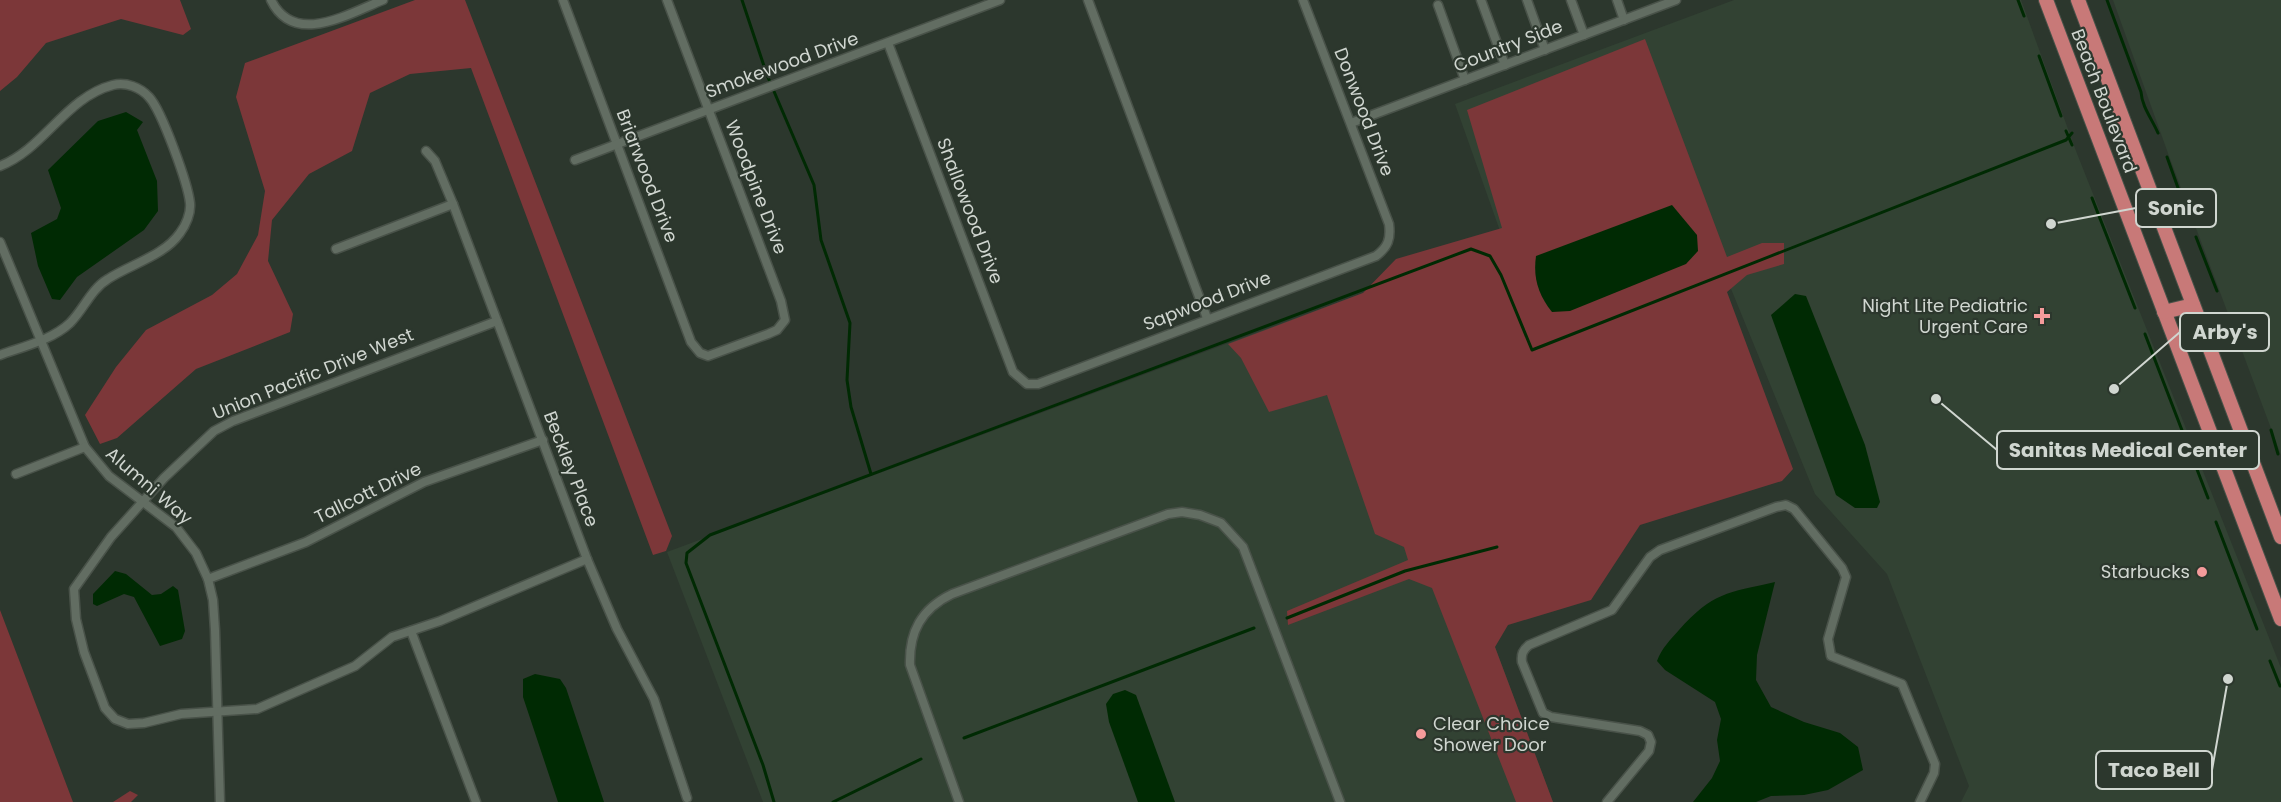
<svg xmlns="http://www.w3.org/2000/svg" width="2281" height="802" font-family="Poppins,sans-serif">
  <style>
    .built { fill: #324233 }
    .green { fill: #7c3739 }
    .water { fill: #002a03 }
    .lines { fill: none; stroke-linecap: round; stroke-linejoin: round }
    .stream { stroke: #002a03; stroke-width: 3 }
    .minor-casing { stroke: #495249; stroke-width: 11 }
    .trunk-casing { stroke: #495249; stroke-width: 16 }
    .minor { stroke: #626d62; stroke-width: 8 }
    .trunk { stroke: #c87978; stroke-width: 14 }
    .poi-dot { fill: #f59b9b; stroke: #2c372d; stroke-width: 2 }
    .labels { text-anchor: middle; stroke-width: 4.5; stroke-linejoin: round; paint-order: stroke }
    .street-label { font-size: 18px; fill: #d0d6d0; stroke: #2c372d }
    .poi-label { font-size: 18px; fill: #d0d6d0; stroke: #2c372d; text-anchor: end }
    .leader { fill: none; stroke: #d0d6d0; stroke-width: 2 }
    .callout-dot { fill: #d0d6d0; stroke: #2c372d; stroke-width: 2 }
    .callout { fill: #2c372d; stroke: #d0d6d0; stroke-width: 2 }
    .callout-label { font-size: 20px; text-anchor: middle; font-weight: bold; fill: #d0d6d0 }
  </style>
  <rect width="100%" height="100%" fill="#2c372d"/>
  <g class="built">
    <polygon points="1734,0 2021,0 2076,151 2281,668 2281,802 1961,802 1969,786 1887,574 1815,494 1727,279 1505,245 1455,104"/>
    <polygon points="2113,0 2281,0 2281,455 2169,156"/>
    <polygon points="1363,293 1553,802 763,802 667,552"/>
  </g>
  <g class="green">
    <polygon points="0,0 180,0 191,29 183,35 121,19 46,43 17,77 0,91"/>
    <polygon points="415,0 465,0 672,536 666,551 653,555 471,68 410,74 370,93 352,151 309,174 272,220 268,261 293,314 290,332 196,369 117,438 100,444 85,415 116,367 146,330 212,295 237,274 258,235 265,191 236,97 245,63"/>
    <polygon points="1645,39 1727,257 1762,243 1784,243 1784,264 1747,275 1727,292 1793,469 1782,481 1640,525 1591,600 1508,625 1495,647 1553,802 1516,802 1432,588 1409,579 1288,625 1287,611 1408,560 1404,547 1375,534 1327,395 1269,412 1241,358 1228,344 1363,293 1396,259 1502,228 1467,110"/>
    <polygon points="0,610 73,802 74,802 0,802"/>
    <polygon points="130,791 138,795 131,802 113,802"/>
  </g>
  <g class="water">
    <polygon points="126,112 143,122 137,130 157,181 158,211 144,230 77,277 60,300 52,299 38,266 31,233 57,219 61,208 48,170 98,121"/>
    <path d="M1672,205L1697,235L1698,251L1686,264L1570,311L1552,312C1538,294 1533,278 1536,256Z"/>
    <polygon points="1795,294 1806,296 1865,445 1880,502 1877,508 1855,508 1836,495 1771,315"/>
    <polygon points="115,571 126,574 152,595 161,594 173,586 178,590 185,631 182,639 160,646 134,597 124,594 97,606 93,604 93,594"/>
    <path d="M1775,582L1757,655L1756,680L1771,707L1804,722L1840,733L1858,747L1863,770L1828,790L1804,795L1771,796L1756,802H1693L1712,778L1720,761L1717,740L1721,719L1715,702L1665,670L1657,661C1662,648 1670,640 1679,630C1713,592 1727,593 1775,582Z"/>
    <polygon points="535,674 560,679 566,688 604,802 558,802 523,697 523,679"/>
    <polygon points="1125,690 1136,695 1175,802 1138,802 1109,722 1106,704 1113,694"/>
  </g>
  <g class="lines">
    <g class="stream">
      <polyline points="742,0 767,75 814,185 821,240 850,323 847,380 851,407 871,474"/>
      <polyline points="2018,0 2024,16"/>
      <path d="M2107,0L2141,92C2142,107 2152,119 2158,133"/>
      <polyline points="2039,56 2061,116"/>
      <polyline points="2066,131 2072,145"/>
      <polyline points="2167,157 2187,213"/>
      <polyline points="2092,198 2135,308"/>
      <polyline points="2196,237 2217,291"/>
      <polyline points="2226,316 2229,319"/>
      <polyline points="2145,334 2208,498"/>
      <polyline points="2271,430 2278,454"/>
      <polyline points="2216,522 2257,629"/>
      <polyline points="1287,618 1405,571 1497,547"/>
      <polyline points="2270,661 2280,686"/>
      <polyline points="964,738 1254,628"/>
      <polyline points="774,802 763,765 686,563 687,553 710,535 1471,249 1490,256 1501,275 1532,350 2066,140 2072,133"/>
      <polyline points="833,802 921,759"/>
    </g>
    <g class="minor-casing">
      <g id="minor">
        <path d="M271,0C294,47 348,14 383,0"/>
        <polyline points="563,0 691,342 700,353 708,356 768,334 777,330 785,320 781,301 667,0"/>
        <polyline points="1088,0 1207,318"/>
        <polyline points="1481,0 1505,65"/>
        <polyline points="1527,0 1545,50"/>
        <polyline points="1571,0 1584,35"/>
        <polyline points="1617,0 1624,20"/>
        <polyline points="1438,5 1465,80"/>
        <path d="M888,43L1013,372L1027,384H1038L1376,256C1388,247 1391,239 1389,224L1303,0"/>
        <polyline points="1351,123 1676,0"/>
        <polyline points="426,151 435,161 453,204 587,559 617,629 654,699 687,798"/>
        <polyline points="575,160 1000,0"/>
        <path d="M0,166C44,149 66,97 113,85C126,82 140,87 149,97C162,111 188,184 190,203C191,213 186,225 180,233C164,256 131,264 108,279C91,289 84,309 70,323C52,340 22,347 0,355"/>
        <polyline points="0,242 85,447 109,476 176,527 196,553 208,579 213,600 215,630 220,802"/>
        <polyline points="336,249 453,204"/>
        <polyline points="497,321 233,421 214,431 164,478 111,537 74,589 76,619 84,652 105,708 115,719 128,724 144,723 181,714 257,709 355,666 392,637 440,621 587,559"/>
        <polyline points="16,474 85,447"/>
        <polyline points="208,579 306,542 424,482 543,440"/>
        <polyline points="411,631 476,802"/>
        <path d="M959,802L910,665C909,632 921,609 952,594L1168,514L1182,512L1200,515L1221,523L1243,547L1340,802"/>
        <path d="M1607,802L1649,751L1651,742L1648,735L1640,731L1551,717L1543,713L1522,662C1521,654 1523,650 1529,645L1612,610L1650,557L1660,550L1776,507L1786,505L1794,509L1842,568L1846,577L1828,639L1831,656L1902,684L1935,764L1934,773L1920,802"/>
      </g>
    </g>
    <g class="trunk-casing">
      <g id="trunk">
        <polyline points="2046,0 2281,619"/>
        <polyline points="2078,0 2281,537"/>
        <polyline points="2164,312 2193,305"/>
      </g>
    </g>
    <use href="#minor" class="minor"/>
    <use href="#trunk" class="trunk"/>
  </g>
  <g class="poi-dot">
    <path d="M2039 307h6v6h6v6h-6v6h-6v-6h-6v-6h6z"/>
    <circle cx="2202" cy="572" r="6"/>
    <circle cx="1421" cy="734" r="6"/>
  </g>
  <g class="labels">
    <g class="street-label">
      <text transform="translate(1508 46) rotate(-21)" y="6">Country Side</text>
      <text transform="translate(782 65) rotate(-20)" y="6">Smokewood Drive</text>
      <text transform="translate(2104 101) rotate(69)" y="6">Beach Boulevard</text>
      <text transform="translate(1364 112) rotate(69)" y="6">Donwood Drive</text>
      <text transform="translate(647 176) rotate(69)" y="6">Briarwood Drive</text>
      <text transform="translate(756 187) rotate(69)" y="6">Woodpine Drive</text>
      <text transform="translate(970 211) rotate(69)" y="6">Shallowood Drive</text>
      <text transform="translate(1207 301) rotate(-21)" y="6">Sapwood Drive</text>
      <text transform="translate(313 374) rotate(-22)" y="6">Union Pacific Drive West</text>
      <text transform="translate(571 469) rotate(69)" y="6">Beckley Place</text>
      <text transform="translate(149 486) rotate(41)" y="6">Alumni Way</text>
      <text transform="translate(368 493) rotate(-26)" y="6">Tallcott Drive</text>
    </g>
    <g class="poi-label">
      <text x="2028" y="312">Night Lite Pediatric<tspan x="2028" dy="21">Urgent Care</tspan></text>
      <text x="2190" y="578">Starbucks</text>
      <text x="1433" y="730" text-anchor="start">Clear Choice<tspan x="1433" dy="21">Shower Door</tspan></text>
    </g>
  </g>
  <path class="leader" d="M2051 224L2136 208M2114 389L2180 332M1936 399L1997 450M2228 679L2212 770"/>
  <g class="callout-dot">
    <circle cx="2051" cy="224" r="6"/>
    <circle cx="2114" cy="389" r="6"/>
    <circle cx="1936" cy="399" r="6"/>
    <circle cx="2228" cy="679" r="6"/>
  </g>
  <g class="callout">
    <rect x="2136" y="189" width="80" height="38" rx="6"/>
    <rect x="2180" y="313" width="89" height="38" rx="6"/>
    <rect x="1997" y="431" width="262" height="38" rx="6"/>
    <rect x="2096" y="751" width="116" height="38" rx="6"/>
  </g>
  <g class="callout-label">
    <text x="2176" y="215">Sonic</text>
    <text x="2225" y="339">Arby's</text>
    <text x="2128" y="457">Sanitas Medical Center</text>
    <text x="2154" y="777">Taco Bell</text>
  </g>
</svg>
